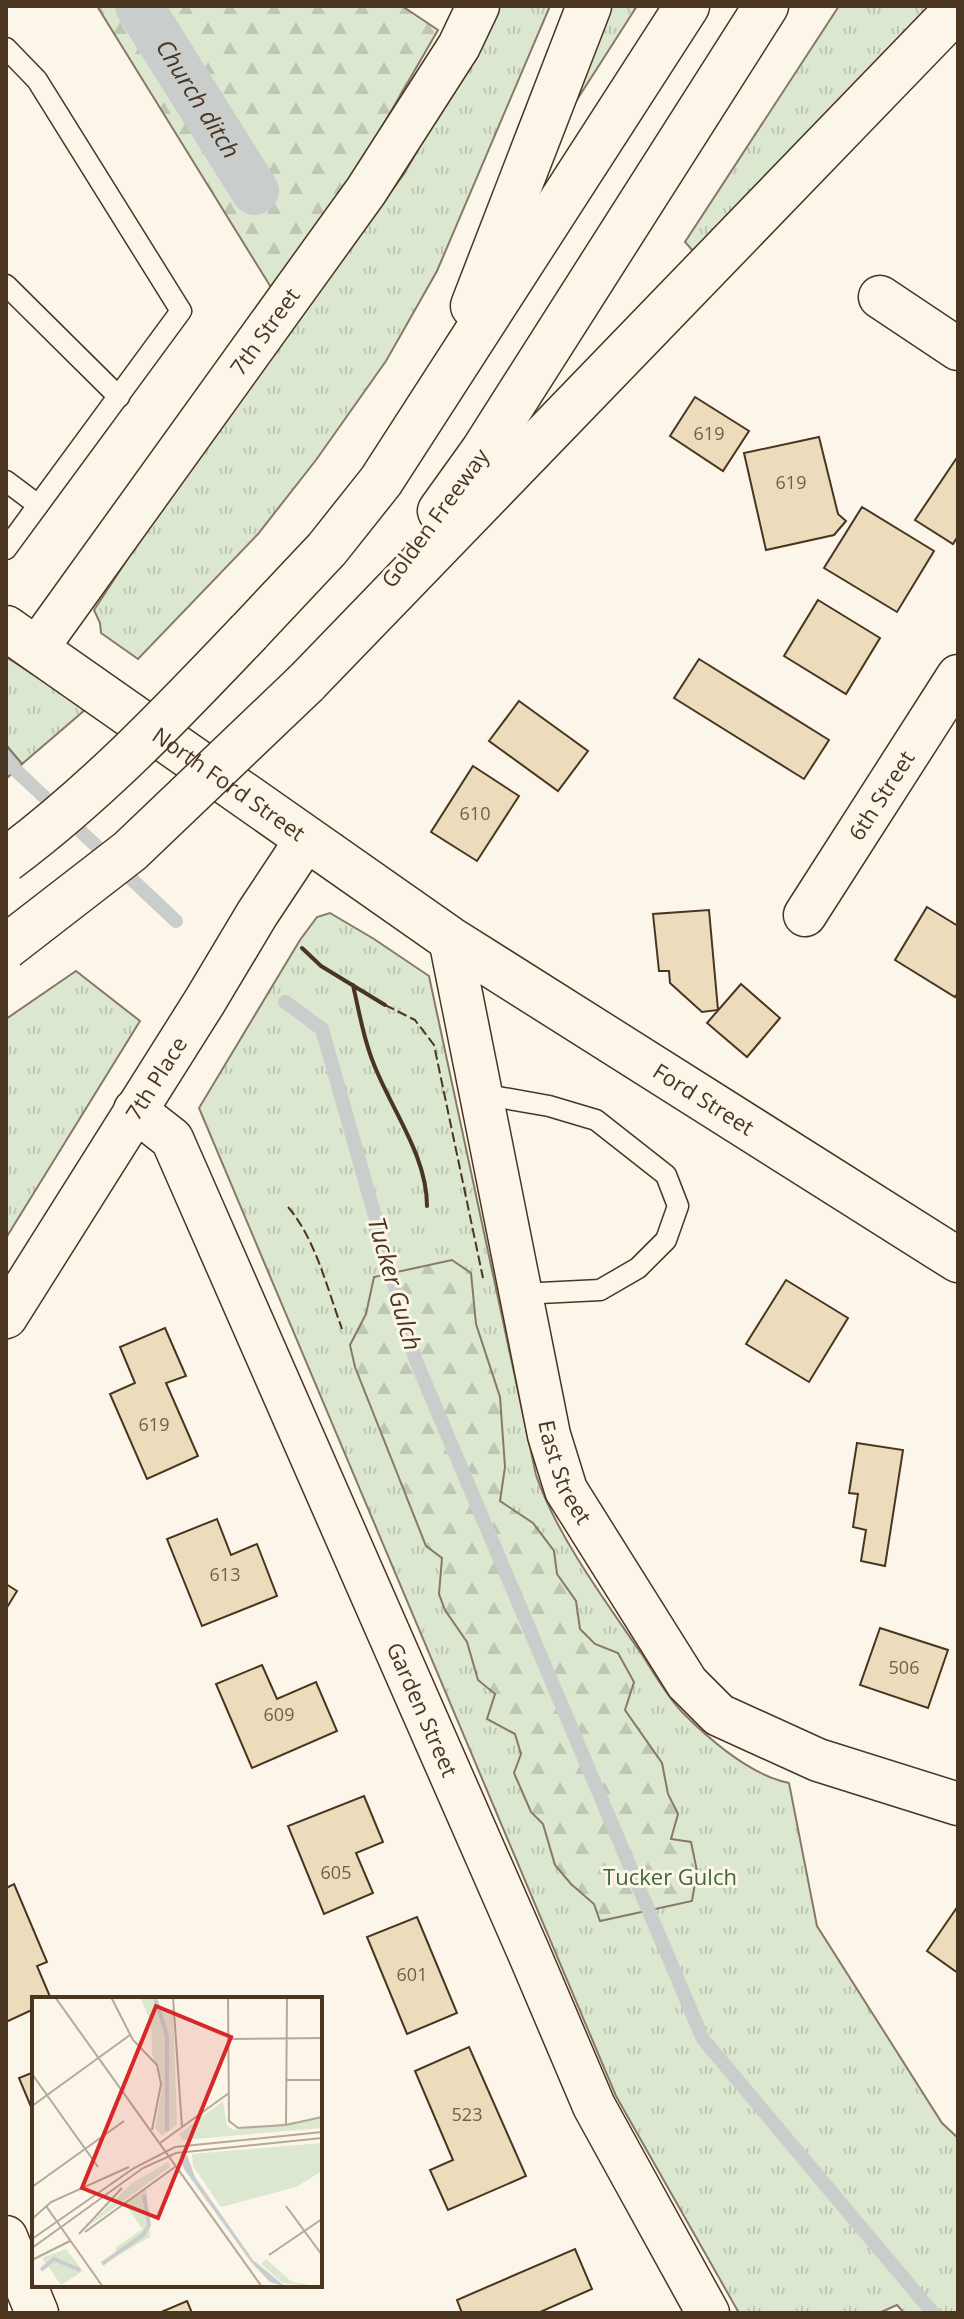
<svg xmlns="http://www.w3.org/2000/svg" width="964" height="2319" font-family="'Open Sans',sans-serif">
  <style>
    .grass { fill: url(#grass-tufts); stroke: #887966; stroke-width: 2 }
    .forest { fill: url(#forest-firs); stroke: #887966; stroke-width: 2 }
    .water { fill: url(#water-waves); stroke: #887966; stroke-width: 2 }
    .lines { fill: none; stroke-linecap: round; stroke-linejoin: round }
    .stream { stroke: #c9cecd; stroke-width: 14 }
    .canal { stroke: #c9cecd; stroke-width: 48 }
    .building { fill: #ecdcbc; stroke: #4a3520; stroke-width: 2 }
    .service-casing { stroke: #4a3520; stroke-width: 23 }
    .minor-casing { stroke: #4a3520; stroke-width: 45 }
    .tertiary-casing { stroke: #4a3520; stroke-width: 47 }
    .motorway-casing { stroke: #4a3520; stroke-width: 47 }
    .service { stroke: #fbf6e9; stroke-width: 20 }
    .minor { stroke: #fbf6e9; stroke-width: 42 }
    .tertiary { stroke: #fbf6e9; stroke-width: 44 }
    .motorway { stroke: #fbf6e9; stroke-width: 44 }
    .motorway-bridge-casing { stroke: #4a3520; stroke-width: 47; stroke-linecap: butt }
    .motorway-bridge { stroke: #fbf6e9; stroke-width: 44 }
    .fence { stroke: #4a3520; stroke-width: 2; stroke-dasharray: 10 4; stroke-linecap: butt }
    .wall { stroke: #4a3520; stroke-width: 4 }
    .labels { text-anchor: middle; stroke-width: 6; stroke-linejoin: round; paint-order: stroke }
    .number-label { font-size: 18px; fill: #725f47 }
    .street-label { font-size: 22px; fill: #4a3520; stroke: #fbf6e9 }
    .park-label { font-size: 22px; fill: #436837; stroke: #fbf6e9 }
    .water-label { font-size: 24px; font-style: italic; fill: #4a3520; stroke: #fbf6e9 }
    .inset-river { fill: none; stroke: #c9cecd; stroke-width: 4 }
    .inset-road { fill: none; stroke: #b4a999; stroke-width: 2 }
    .view { fill: #d62828; fill-opacity: 0.15; stroke: #d62828; stroke-width: 4 }
    .inset-edge { fill: none; stroke: #4a3520; stroke-width: 4 }
  </style>
  <defs>
    <pattern id="grass-tufts" width="24" height="20" patternUnits="userSpaceOnUse" patternTransform="scale(2)"><rect width="24" height="20" fill="#dce7d0"/><path d="M3 7l-1-3M5 7V3M7 7l1-3M15 17l-1-3M17 17v-4M19 17l1-3" fill="none" stroke="#bec7b2"/></pattern>
    <pattern id="forest-firs" width="22" height="20" patternUnits="userSpaceOnUse" patternTransform="scale(2)"><rect width="22" height="20" fill="#dce7d0"/><path d="M5 1l3.5 6h-7zM16 11l3.5 6h-7z" fill="#bec7b2"/></pattern>
    <pattern id="water-waves" width="16" height="10" patternUnits="userSpaceOnUse" patternTransform="scale(2)"><rect width="16" height="10" fill="#c9cecd"/><path d="M0 5q4-4 8 0t8 0" fill="none" stroke="#a5a8a6"/></pattern>
  </defs>
  <rect width="100%" height="100%" fill="#fbf6e9"/>
  <g class="grass">
    <polygon points="496,6 550,6 437,271 386,361 316,460 258,534 138,659 101,633 100,623 94,610 186,470 404,174 455,85"/>
    <polygon points="606,6 637,6 573,106"/>
    <polygon points="839,6 947,6 693,251 685,242"/>
    <polygon points="6,657 86,709 22,764 6,745"/>
    <path d="M330,913L374,939L429,976L536,1475C556,1534 605,1601 641,1653C654,1673 667,1697 683,1713C711,1741 750,1775 789,1783L817,1926L942,2123L958,2138V2313H904L897,2305L879,2313H739L616,2096L199,1108L300,940L317,917Z"/>
    <polygon points="76,971 140,1021 6,1238 6,1019"/>
  </g>
  <g class="forest">
    <polygon points="97,6 402,6 438,30 364,158 272,289"/>
    <polygon points="452,1260 471,1273 476,1324 500,1397 505,1467 500,1501 533,1523 554,1551 557,1574 576,1601 580,1629 595,1644 618,1653 634,1682 625,1710 662,1763 668,1794 678,1814 671,1839 691,1842 697,1871 692,1901 600,1921 594,1904 571,1884 555,1865 543,1824 531,1812 514,1773 521,1754 515,1734 487,1719 495,1694 478,1680 467,1642 445,1610 439,1594 442,1558 426,1546 355,1367 350,1345 366,1314 374,1277"/>
  </g>
  <polygon class="water" points="6,745 22,764 6,779"/>
  <g class="lines">
    <g class="stream">
      <polyline points="6,761 176,921"/>
      <polyline points="285,1002 322,1029 416,1361 703,2039 933,2313"/>
    </g>
    <path class="canal" id="s1" d="M139,6L255,191"/>
  </g>
  <g class="building">
    <polygon points="695,397 749,431 723,471 670,436"/>
    <polygon points="819,437 838,514 846,521 834,535 766,550 744,453"/>
    <polygon points="956,459 958,460 958,536 953,544 915,520"/>
    <polygon points="862,507 934,551 897,612 824,568"/>
    <polygon points="818,600 880,638 846,694 784,656"/>
    <polygon points="699,659 829,740 804,779 674,698"/>
    <polygon points="519,701 588,751 558,791 489,741"/>
    <polygon points="473,766 519,796 477,861 431,832"/>
    <polygon points="927,907 958,926 958,992 955,997 895,960"/>
    <polygon points="709,910 718,1010 702,1012 670,983 669,971 659,971 653,914"/>
    <polygon points="741,984 780,1018 747,1057 707,1023"/>
    <polygon points="786,1280 848,1318 809,1382 746,1344"/>
    <polygon points="165,1328 186,1376 166,1383 198,1456 147,1479 110,1394 135,1383 120,1347"/>
    <polygon points="857,1443 903,1450 885,1566 861,1561 866,1530 853,1527 858,1494 849,1493"/>
    <polygon points="217,1519 231,1555 257,1544 277,1596 202,1626 167,1539"/>
    <polygon points="6,1584 17,1591 6,1609"/>
    <polygon points="880,1628 948,1650 928,1708 860,1685"/>
    <polygon points="262,1665 277,1699 316,1682 337,1731 252,1768 216,1684"/>
    <polygon points="364,1796 383,1842 356,1853 373,1893 324,1914 288,1826"/>
    <polygon points="14,1884 47,1962 37,1966 51,1999 34,1999 34,2009 6,2022 6,1888"/>
    <polygon points="958,1906 958,1973 927,1951"/>
    <polygon points="417,1917 457,2013 407,2034 367,1937"/>
    <polygon points="469,2047 526,2176 448,2210 430,2170 453,2160 415,2071"/>
    <polygon points="34,2072 34,2114 19,2078"/>
    <polygon points="575,2249 592,2289 538,2313 462,2313 457,2300"/>
    <polygon points="187,2301 192,2313 159,2313"/>
  </g>
  <g class="lines">
    <g class="service-casing">
      <g id="service">
        <polyline points="6,48 37,80 181,311 6,549"/>
        <polyline points="6,285 119,397"/>
        <polyline points="6,481 38,505"/>
        <polyline points="481,1094 549,1106 596,1120 666,1175 678,1206 666,1240 638,1268 600,1290 520,1294"/>
      </g>
    </g>
    <g class="minor-casing">
      <g id="minor">
        <polyline points="880,297 958,349"/>
        <path id="s2" d="M37,648L366,191L459,46L478,6"/>
        <path id="s3" d="M805,915L958,676"/>
        <path id="s4" d="M450,939L549,1435L566,1490L687,1683L719,1715L818,1760L958,1804"/>
        <path id="s5" d="M135,1110L172,1139L529,1953L594,2106L708,2313"/>
        <path id="s6" d="M6,1317L205,1001L257,914L306,840"/>
        <polyline points="6,2237 37,2313"/>
      </g>
    </g>
    <g class="tertiary-casing">
      <g id="tertiary">
        <path id="s7" d="M6,628L450,939L958,1260"/>
      </g>
    </g>
    <g class="motorway-casing">
      <g id="motorway">
        <polyline points="473,306 589,6"/>
        <polyline points="440,511 483,451 766,6"/>
        <polyline points="249,632 327,549 381,481 687,6"/>
        <polyline points="306,683 958,8"/>
      </g>
    </g>
    <use href="#service" class="service"/>
    <use href="#minor" class="minor"/>
    <use href="#tertiary" class="tertiary"/>
    <use href="#motorway" class="motorway"/>
    <g class="motorway-bridge-casing">
      <g id="motorway-bridge">
        <path d="M6,860C96,793 173,712 249,632"/>
        <polyline points="6,947 130,851 306,683"/>
      </g>
    </g>
    <use href="#motorway-bridge" class="motorway-bridge"/>
    <g class="fence">
      <polyline points="385,1005 415,1020 434,1045 483,1278"/>
      <path d="M288,1207C316,1240 327,1288 342,1329"/>
    </g>
    <g class="wall">
      <polyline points="302,948 321,966 385,1005"/>
      <path d="M353,985C360,1016 365,1046 378,1074C396,1116 427,1159 427,1206"/>
    </g>
  </g>
  <g class="labels">
    <g class="number-label">
      <text x="709" y="440">619</text>
      <text x="791" y="489">619</text>
      <text x="475" y="820">610</text>
      <text x="154" y="1431">619</text>
      <text x="225" y="1581">613</text>
      <text x="904" y="1674">506</text>
      <text x="279" y="1721">609</text>
      <text x="336" y="1879">605</text>
      <text x="412" y="1981">601</text>
      <text x="467" y="2121">523</text>
    </g>
    <g class="street-label">
      <text dy="8" stroke="none"><textPath href="#s2" startOffset="390">7th Street</textPath></text>
      <text transform="translate(435 518) rotate(-54)" y="8">Golden Freeway</text>
      <text dy="8" stroke="none"><textPath href="#s7" startOffset="272">North Ford Street</textPath></text>
      <text dy="8" stroke="none"><textPath href="#s3" startOffset="142">6th Street</textPath></text>
      <text dy="8" stroke="none"><textPath href="#s6" startOffset="282">7th Place</textPath></text>
      <text dy="8" stroke="none"><textPath href="#s7" startOffset="842">Ford Street</textPath></text>
      <text dy="8" stroke="none"><textPath href="#s4" startOffset="546">East Street</textPath></text>
      <text dy="8" stroke="none"><textPath href="#s5" startOffset="670">Garden Street</textPath></text>
    </g>
    <g class="park-label">
      <text x="670" y="1885">Tucker Gulch</text>
    </g>
    <g class="water-label">
      <text dy="8" stroke="none"><textPath href="#s1" startOffset="110">Church ditch</textPath></text>
      <text transform="translate(394 1284) rotate(74)" y="8">Tucker Gulch</text>
    </g>
  </g>
  <g transform="translate(32 1997)">
    <rect width="290" height="290" fill="#fbf6e9"/>
    <path d="M108,0H124L129,12H141L145,128L130,139L123,131L131,85L120,57L119,25ZM191,104L195,129L202,133L290,121V131L151,143L147,137ZM290,146V174L264,190L189,210L161,169L160,157ZM136,165L138,170L53,232L100,186Z" fill="#dce7d0"/>
    <path d="M132,50L141,58L137,109L129,107ZM114,190L118,240L88,257L83,251L110,232L92,205ZM34,252L51,274L29,288L10,261ZM234,262L260,285L290,290L251,286L229,267Z" fill="#dce7d0"/>
    <path d="M155,158L163,180L221,263L254,290L238,285L219,265L152,172L148,161Z" fill="#c9cecd"/>
    <path class="inset-river" d="M123,0L135,39V134M70,267L111,238L117,228L112,198M9,273L22,262L48,273"/>
    <path class="inset-road" d="M23,0L230,290M79,0L101,43L125,68L129,87L120,133M141,0L150,130M196,0L197,124L206,131L254,128L255,0M196,42L290,41M0,77L66,170M254,83H290M0,109L98,38M254,128L290,120M128,146L197,96M0,190L92,124M14,209L71,290M254,209L290,258M0,222L19,205L97,170M53,235L143,170M47,237L90,191M0,242L102,171L143,150L290,135M0,251L111,171L144,156L290,141M237,258L290,222M0,263L38,244"/>
    <path class="view" d="M124,9L199,40L126,221L50,191Z"/>
    <rect width="290" height="290" class="inset-edge"/>
  </g>
  <rect width="964" height="2319" fill="none" stroke="#4a3520" stroke-width="16"/>
</svg>
